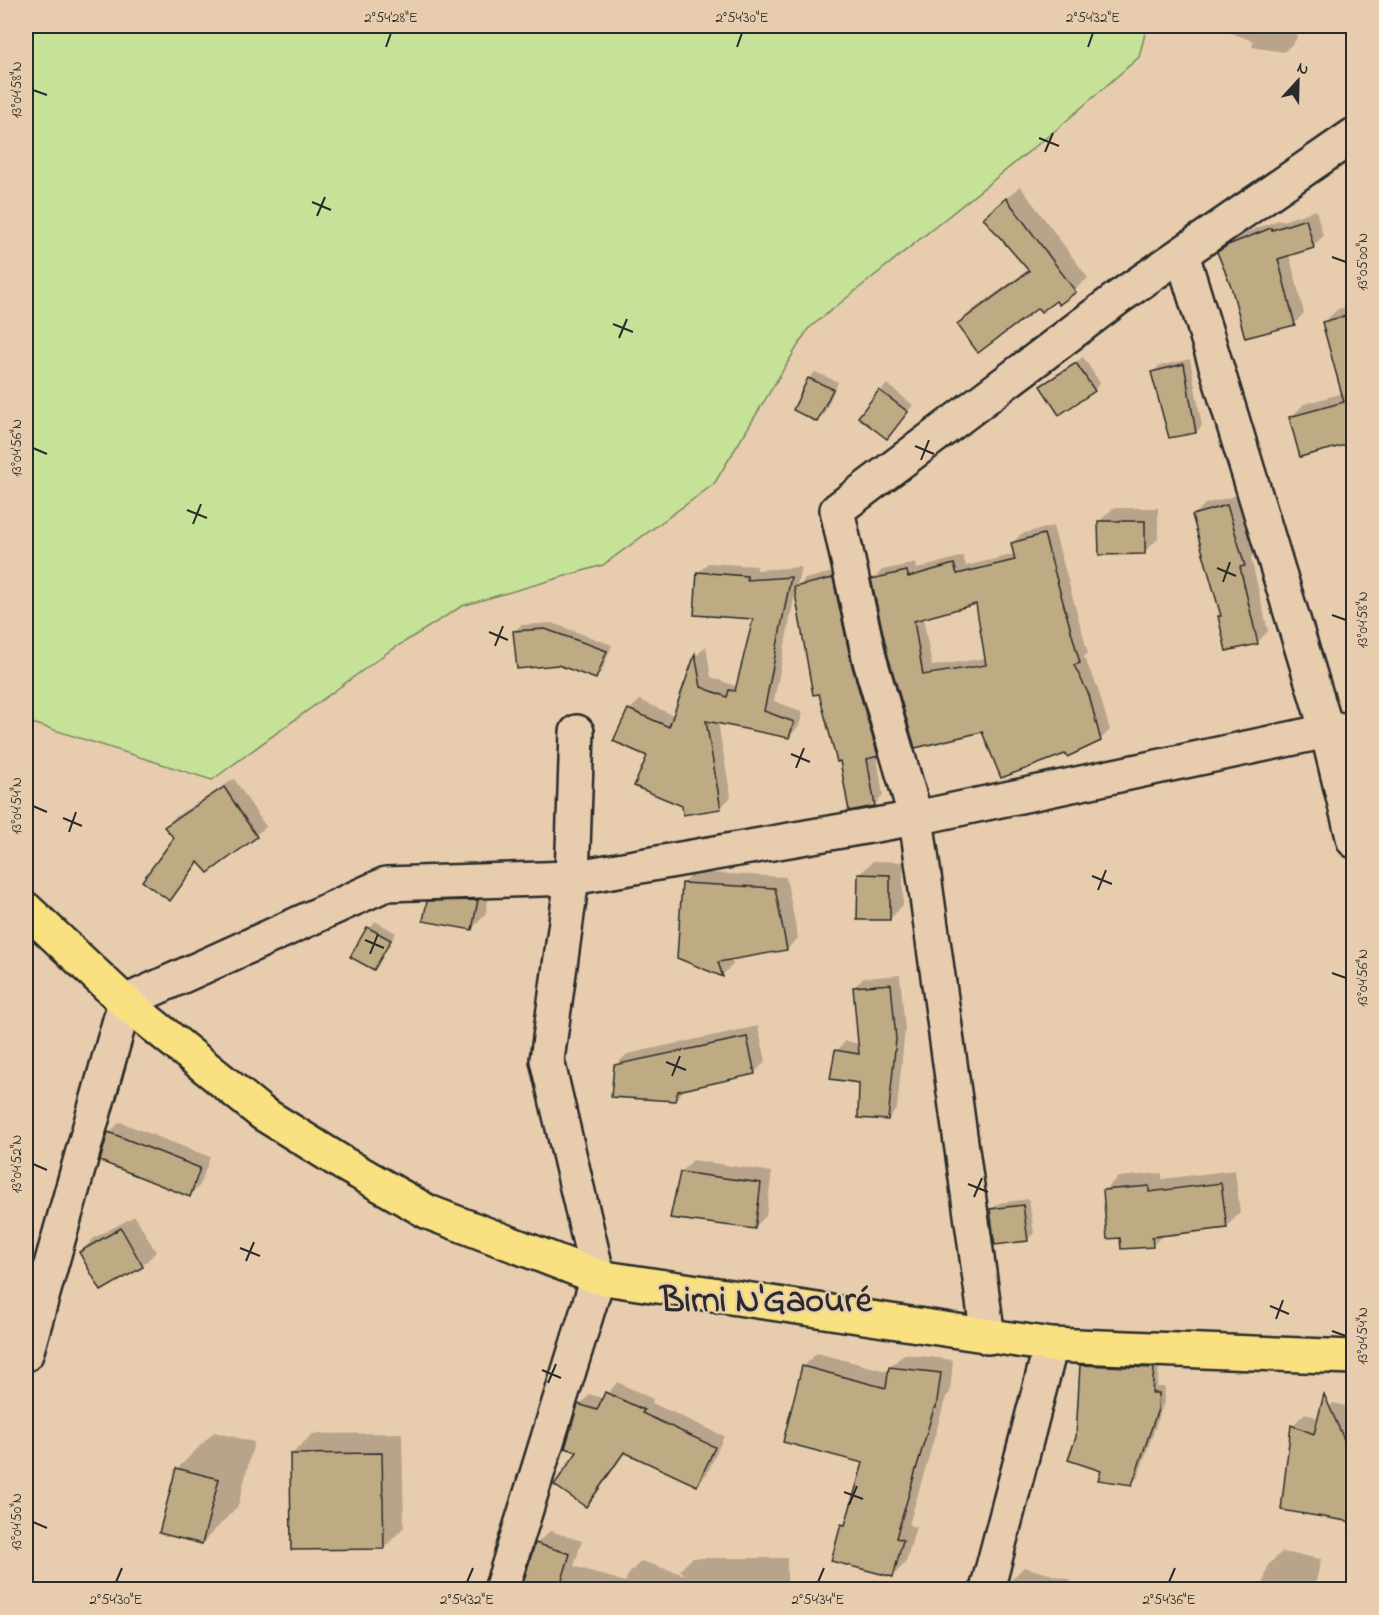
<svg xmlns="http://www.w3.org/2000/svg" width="1379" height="1615" font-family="'Indie Flower',sans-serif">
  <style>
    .green { fill: #c6e198; stroke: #788662; stroke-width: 1.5 }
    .shadow { fill: #0003; fill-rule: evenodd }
    .building { fill: #beab84; stroke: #2b2b2b; stroke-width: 1.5; fill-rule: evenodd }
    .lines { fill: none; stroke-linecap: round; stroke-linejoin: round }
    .minor-casing { stroke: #2b2b2b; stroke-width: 38 }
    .highway-casing { stroke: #2b2b2b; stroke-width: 38 }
    .minor { stroke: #e7cdae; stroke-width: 33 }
    .highway { stroke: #f9e181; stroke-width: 33 }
    .ticks { fill: none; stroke: #2b2b2b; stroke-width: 2 }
    .labels { text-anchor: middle; stroke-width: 4.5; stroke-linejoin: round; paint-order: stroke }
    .town-label { font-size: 36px; font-weight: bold; fill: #2b2b2b; stroke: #e7cdae }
    .neatline { fill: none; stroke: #2b2b2b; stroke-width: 2 }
    .ticks-label { font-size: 15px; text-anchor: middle; fill: #2b2b2b }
  </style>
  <rect width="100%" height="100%" fill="#e7cdae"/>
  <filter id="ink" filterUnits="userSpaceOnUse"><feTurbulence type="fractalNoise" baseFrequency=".0167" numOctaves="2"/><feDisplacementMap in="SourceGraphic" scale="12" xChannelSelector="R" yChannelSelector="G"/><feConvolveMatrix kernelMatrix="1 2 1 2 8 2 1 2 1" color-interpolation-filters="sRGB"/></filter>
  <g filter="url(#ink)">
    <polygon class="green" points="26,26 1147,26 1139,57 1057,129 808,329 714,484 603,565 462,606 388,652 212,780 26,721"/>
    <g class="shadow">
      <polygon points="1213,26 1298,26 1296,40 1284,52 1252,47 1253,41"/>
      <polygon points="1020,186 1088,278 1059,303 1056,299 1039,306 959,324 971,311 1029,269 985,218"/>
      <polygon points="1316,210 1323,236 1314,246 1289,254 1304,313 1295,323 1246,336 1232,285 1219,252 1239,235 1281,219 1282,221"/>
      <polygon points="1354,305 1354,442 1301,456 1291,417 1304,404 1343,393 1324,322 1338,309"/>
      <polygon points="1083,357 1100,383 1094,390 1042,387"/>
      <polygon points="1190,359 1202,426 1196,432 1153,372 1159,366"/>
      <polygon points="815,372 838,382 824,414 817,420 809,378"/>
      <polygon points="887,384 913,405 893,431 860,416"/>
      <polygon points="1238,495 1256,553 1251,558 1268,631 1257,643 1220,617 1222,615 1193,516 1205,504"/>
      <polygon points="1113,508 1158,508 1158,539 1144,552 1099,522"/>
      <path d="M1053,526L1088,653L1084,657L1097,686L1110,730L1100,740L1066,752L983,731L916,746L873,580L882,570L916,563L917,569L963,556L966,566L1015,554L1012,543L1021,534ZM977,602L986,658L932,666L923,617Z"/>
      <polygon points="708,563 757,566 757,570 801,567 797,587 805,579 841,570 886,746 877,755 883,796 874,805 841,759 796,589 774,701 803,712 799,726 789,737 718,722 731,797 720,808 683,805 649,756 629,710 640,700 675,716 697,655 706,646 711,677 735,686 739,682 755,618 698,573"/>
      <polygon points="552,623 612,645 602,671 596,677 514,632 521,625"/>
      <polygon points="234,779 266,827 208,871 199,862 169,899 176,837 166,827 175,817"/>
      <polygon points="873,861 903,862 903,905 890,919 859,875"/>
      <polygon points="694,872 786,877 798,938 787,949 731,958 733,965 722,975 683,884"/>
      <polygon points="491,887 485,915 472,929 428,902 442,888"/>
      <polygon points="375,921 396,933 374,968 352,957"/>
      <polygon points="900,975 905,1029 897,1109 888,1119 836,1051 846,1041 859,1044 854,987 864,978"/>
      <polygon points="26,1012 30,1013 26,1042"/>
      <polygon points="758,1026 766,1061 754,1073 687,1087 675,1099 615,1066 627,1054"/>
      <polygon points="120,1122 210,1157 200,1185 190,1196 109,1133"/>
      <polygon points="693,1160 772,1172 766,1216 754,1228 681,1172"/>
      <polygon points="1235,1170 1240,1213 1227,1226 1164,1234 1152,1246 1122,1236 1105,1190 1118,1177 1162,1173 1162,1179"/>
      <polygon points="1029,1199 1034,1233 1027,1240 992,1209 999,1203"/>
      <polygon points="135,1216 156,1252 142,1266 81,1252 94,1238"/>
      <polygon points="817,1353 890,1372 890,1367 904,1354 953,1360 950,1393 946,1397 909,1525 916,1527 906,1562 893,1576 833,1560 865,1462 803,1367"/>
      <polygon points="1088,1359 1160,1362 1157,1387 1165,1387 1164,1402 1138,1477 1131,1484 1078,1438 1081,1366"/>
      <polygon points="617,1382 653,1399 652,1403 724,1436 707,1474 697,1484 626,1451 596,1495 585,1505 579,1451 580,1405 590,1394 604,1399"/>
      <polygon points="1333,1403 1354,1408 1354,1535 1348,1534 1353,1520 1292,1426 1305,1413 1320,1419"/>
      <polygon points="214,1432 254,1442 238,1506 202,1543 177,1469"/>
      <polygon points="402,1433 404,1527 384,1548 291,1455 312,1434"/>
      <polygon points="550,1531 582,1541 574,1566 625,1582 628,1575 641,1561 685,1575 680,1570 692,1558 787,1558 787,1590 522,1590 536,1544"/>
      <polygon points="1282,1552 1321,1559 1314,1590 1262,1590 1268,1565"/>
      <polygon points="1024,1567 1071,1580 1069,1590 1007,1590 1010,1581"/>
    </g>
    <g class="building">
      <polygon points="1006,198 1076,292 1059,305 1056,301 1041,312 1038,308 978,353 957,324 1029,271 983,218"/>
      <polygon points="1306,219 1314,248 1278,259 1295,325 1245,338 1231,286 1217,252 1228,245 1271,228 1272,230"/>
      <polygon points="1353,314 1353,443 1300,457 1289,417 1344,402 1322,322"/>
      <polygon points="1076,363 1095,391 1059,415 1040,386"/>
      <polygon points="1184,364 1196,433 1169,438 1151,372"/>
      <polygon points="808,378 833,389 817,422 793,410"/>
      <polygon points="879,390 908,412 887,439 858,417"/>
      <polygon points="1227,505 1245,566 1240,567 1258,644 1226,651 1218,616 1221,616 1192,515"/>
      <polygon points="1098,521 1145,521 1145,554 1099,555"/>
      <path d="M1044,534L1080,663L1074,665L1089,695L1101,741L1067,757L1065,754L1001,778L982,732L915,748L888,656L871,579L907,571L908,577L954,564L957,574L1015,560L1011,543ZM976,604L986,665L923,675L914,621Z"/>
      <polygon points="697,572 747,576 747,580 791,577 764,711 794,722 789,738 706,721 721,809 683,815 682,806 634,786 647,756 613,741 628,709 669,727 695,654 701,687 727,697 729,690 735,691 753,619 694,615"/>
      <polygon points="833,578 852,666 878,756 867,759 875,806 849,811 840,761 837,762 819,694 813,695 794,587"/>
      <polygon points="545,629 607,651 596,679 558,665 517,669 513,631"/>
      <polygon points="224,787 257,837 208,873 198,862 170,901 142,881 174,838 164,827"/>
      <polygon points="858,874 890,875 890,920 857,920"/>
      <polygon points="682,883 775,888 787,950 718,962 723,977 677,958"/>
      <polygon points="478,900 472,930 423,921 427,901"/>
      <polygon points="367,927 391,940 374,970 350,957"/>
      <polygon points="891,984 896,1039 888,1120 858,1118 859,1083 830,1079 835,1050 859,1054 853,987"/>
      <polygon points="747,1037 755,1074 678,1091 675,1101 611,1097 614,1065"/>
      <polygon points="108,1132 200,1168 190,1197 100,1161"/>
      <polygon points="680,1172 761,1183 755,1229 670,1218"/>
      <polygon points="1221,1183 1227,1228 1152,1237 1153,1247 1121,1249 1120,1238 1107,1239 1103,1190 1149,1186 1149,1192"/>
      <polygon points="1023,1205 1028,1241 995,1245 990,1209"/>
      <polygon points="121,1228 143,1267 101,1291 79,1252"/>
      <polygon points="1080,1365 1154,1368 1152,1393 1159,1393 1158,1409 1132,1485 1098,1480 1101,1471 1068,1460 1076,1437"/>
      <polygon points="802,1366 886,1388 889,1367 941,1373 936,1408 934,1408 896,1538 903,1540 893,1577 831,1561 841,1524 845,1525 863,1463 783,1442"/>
      <polygon points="605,1392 644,1410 642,1413 715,1447 697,1486 624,1452 586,1507 554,1485 577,1452 565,1448 578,1404 597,1410"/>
      <polygon points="1324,1394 1353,1460 1353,1522 1281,1510 1291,1425 1314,1434"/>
      <polygon points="382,1453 384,1549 291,1550 290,1454"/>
      <polygon points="176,1468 219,1479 202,1544 159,1533"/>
      <polygon points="535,1543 570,1554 559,1590 521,1590"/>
    </g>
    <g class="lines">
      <g class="minor-casing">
        <g id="minor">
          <polyline points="1182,254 1327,731 1354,841"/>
          <polyline points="988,1337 916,818 870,661 837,510 1119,297 1354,135"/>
          <polyline points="26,1354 125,1002 386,884 572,878 916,818 1327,731 1354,729"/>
          <polyline points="501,1590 598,1277 547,1060 572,878 577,732"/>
          <polyline points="987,1590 1051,1345"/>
        </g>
      </g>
      <g class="highway-casing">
        <polyline id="highway" points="26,909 125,1002 262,1113 344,1164 428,1212 598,1277 1051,1345 1354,1357"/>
      </g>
      <use href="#minor" class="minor"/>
      <use href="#highway" class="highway"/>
    </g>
  </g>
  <path class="ticks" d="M386,47L391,33M737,47L742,33M1088,47L1093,33M33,90L47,95M1039,138L1059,146M1045,152L1053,133M312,202L331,210M317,216L325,197M1332,257L1346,262M613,324L633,332M619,338L627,319M915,446L934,454M33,448L47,454M921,460L929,440M187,510L207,518M193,524L201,504M1217,568L1236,576M1223,582L1230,562M1332,615L1346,620M489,632L508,640M495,646L503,626M791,754L810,762M796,768L804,748M33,806L47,812M63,818L82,826M69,832L76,812M1092,876L1112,884M1098,890L1106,870M365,940L384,948M370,954L378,934M1332,973L1346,978M666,1062L686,1070M672,1076L680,1056M33,1164L47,1170M968,1184L988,1192M974,1197L982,1178M240,1248L260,1256M246,1261L254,1242M1270,1306L1289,1314M1276,1319L1283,1300M1332,1331L1346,1336M542,1370L561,1378M548,1383L556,1364M844,1492L863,1499M849,1505L857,1486M33,1522L47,1528M116,1582L122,1568M467,1582L473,1568M818,1582L824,1568M1169,1582L1175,1568"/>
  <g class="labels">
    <g class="town-label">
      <text x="766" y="1311">Birni N'Gaouré</text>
    </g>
  </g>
  <rect width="1379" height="1615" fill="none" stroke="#e7cdae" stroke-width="66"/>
  <g transform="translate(1298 81) rotate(22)" stroke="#e7cdae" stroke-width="4.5" paint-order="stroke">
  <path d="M0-4.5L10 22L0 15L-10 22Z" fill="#2b2b2b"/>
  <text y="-9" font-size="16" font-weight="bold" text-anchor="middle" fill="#2b2b2b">N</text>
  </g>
  <rect x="33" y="33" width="1313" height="1549" class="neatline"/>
  <g class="ticks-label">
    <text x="391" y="22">2°54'28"E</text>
    <text x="742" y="22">2°54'30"E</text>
    <text x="1093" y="22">2°54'32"E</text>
    <text transform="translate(16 90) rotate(-90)" y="5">13°04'58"N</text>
    <text transform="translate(1362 262) rotate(-90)" y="5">13°05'00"N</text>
    <text transform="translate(16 448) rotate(-90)" y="5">13°04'56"N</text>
    <text transform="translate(1362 620) rotate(-90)" y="5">13°04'58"N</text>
    <text transform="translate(16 806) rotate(-90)" y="5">13°04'54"N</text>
    <text transform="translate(1362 978) rotate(-90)" y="5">13°04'56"N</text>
    <text transform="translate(16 1164) rotate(-90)" y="5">13°04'52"N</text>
    <text transform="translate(1362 1336) rotate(-90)" y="5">13°04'54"N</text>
    <text transform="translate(16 1522) rotate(-90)" y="5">13°04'50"N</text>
    <text x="116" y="1604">2°54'30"E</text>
    <text x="467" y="1604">2°54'32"E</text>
    <text x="818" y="1604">2°54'34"E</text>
    <text x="1169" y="1604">2°54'36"E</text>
  </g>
</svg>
